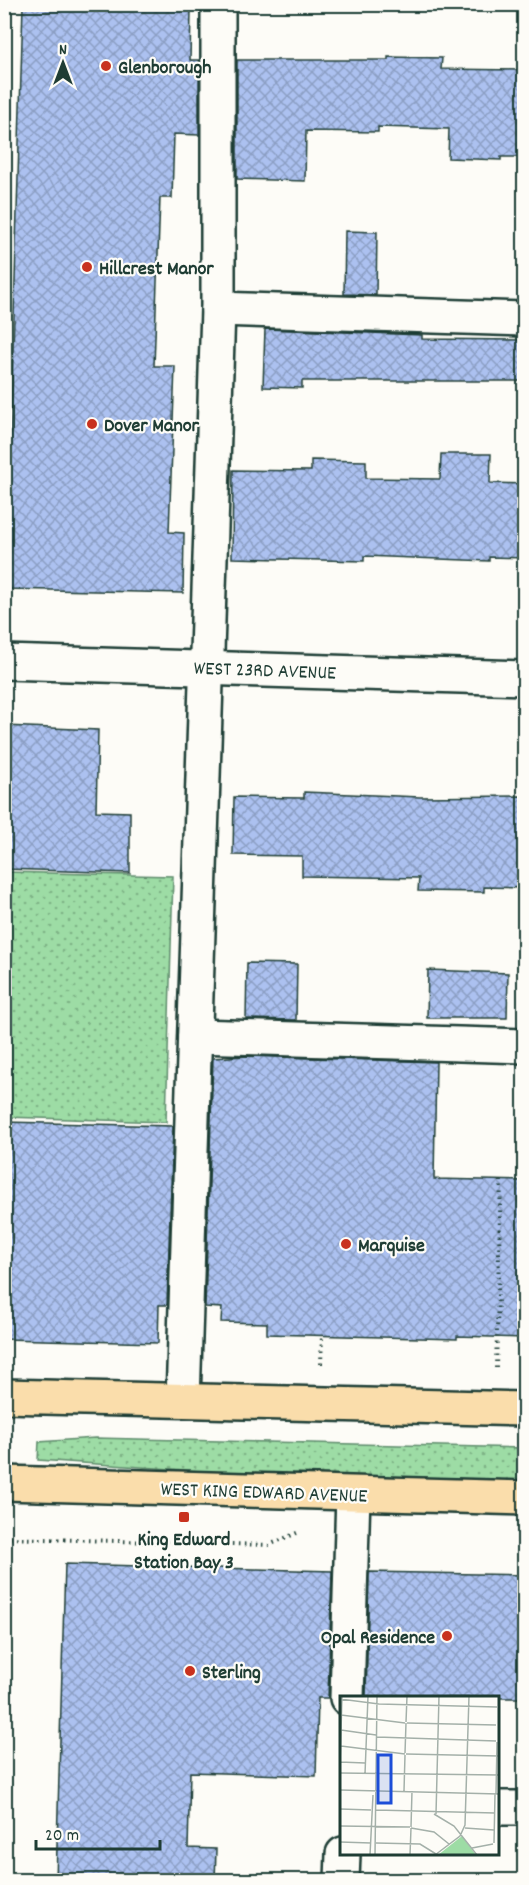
<svg xmlns="http://www.w3.org/2000/svg" width="529" height="1885" font-family="Dekko,sans-serif">
  <style>
    .grass { fill: url(#grass-dots); stroke: #5e8c6c; stroke-width: 1.5 }
    .building { fill: url(#building-cross-hatch); stroke: #1f3d34; stroke-width: 1.5 }
    .lines { fill: none; stroke-linecap: round; stroke-linejoin: round }
    .minor-casing { stroke: #1f3d34; stroke-width: 38 }
    .major-casing { stroke: #1f3d34; stroke-width: 38 }
    .path { stroke: #1f3d34; stroke-width: 4; stroke-dasharray: 1.5 4.5; stroke-linecap: butt }
    .minor { stroke: #fdfcf7; stroke-width: 33 }
    .major { stroke: #faddab; stroke-width: 33 }
    .poi-dot { fill: #c8321e; stroke: #fdfcf7; stroke-width: 2 }
    .labels { text-anchor: middle; stroke-width: 4.5; stroke-linejoin: round; paint-order: stroke }
    .poi-label { font-size: 20px; font-weight: bold; fill: #1f3d34; stroke: #fdfcf7; text-anchor: start }
    .street-label { font-size: 20px; fill: #1f3d34; stroke: #fdfcf7 }
    .inset-road { fill: none; stroke: #a4b0a9; stroke-width: 1.5 }
    .view { fill: #1d4ed8; fill-opacity: 0.15; stroke: #1d4ed8; stroke-width: 3 }
    .inset-edge { fill: none; stroke: #1f3d34; stroke-width: 3 }
  </style>
  <defs>
    <pattern id="grass-dots" width="8" height="8" patternUnits="userSpaceOnUse" patternTransform="scale(1.5)"><rect width="8" height="8" fill="#9ddca5"/><path d="M2 2h.1M6 6h.1" fill="none" stroke="#7fb487" stroke-width="1.8" stroke-linecap="round"/></pattern>
    <pattern id="building-cross-hatch" width="8" height="8" patternUnits="userSpaceOnUse" patternTransform="scale(1.5)"><rect width="8" height="8" fill="#acc1f0"/><path d="M0 0l8 8M0 8l8-8" fill="none" stroke="#8b9ec3"/></pattern>
  </defs>
  <rect width="100%" height="100%" fill="#fdfcf7"/>
  <filter id="ink" filterUnits="userSpaceOnUse"><feTurbulence type="fractalNoise" baseFrequency=".0167" numOctaves="2"/><feDisplacementMap in="SourceGraphic" scale="12" xChannelSelector="R" yChannelSelector="G"/><feConvolveMatrix kernelMatrix="1 2 1 2 8 2 1 2 1" color-interpolation-filters="sRGB"/></filter>
  <g filter="url(#ink)">
    <g class="grass">
      <polygon points="5,872 173,876 166,1122 5,1117"/>
      <polygon points="95,1438 524,1448 524,1483 303,1478 38,1460 39,1442"/>
    </g>
    <g class="building">
      <polygon points="23,5 191,10 190,60 199,60 199,135 174,134 172,198 160,198 154,366 175,366 169,532 184,533 183,593 6,589"/>
      <polygon points="388,57 442,58 441,69 525,70 525,157 501,157 501,160 448,158 449,129 378,127 378,132 306,131 305,181 237,179 237,60 388,60"/>
      <polygon points="345,231 377,232 376,295 344,294"/>
      <polygon points="265,329 422,335 422,339 525,340 525,381 302,381 302,388 263,387"/>
      <polygon points="441,454 491,454 490,483 525,484 525,558 489,557 489,561 364,556 364,561 232,558 233,470 311,471 311,460 366,461 366,478 440,479"/>
      <polygon points="4,726 98,730 96,811 130,812 130,873 4,869"/>
      <polygon points="304,792 420,797 525,796 525,888 484,887 484,892 418,891 419,878 302,876 302,856 233,855 234,797 304,798"/>
      <polygon points="247,963 297,964 296,1020 246,1019"/>
      <polygon points="428,970 508,973 507,1018 427,1018"/>
      <polygon points="245,1056 436,1062 434,1179 525,1181 525,1338 457,1336 457,1339 267,1334 267,1323 221,1322 222,1308 205,1307 213,1058"/>
      <polygon points="4,1122 173,1126 167,1305 159,1305 158,1343 4,1339"/>
      <polygon points="65,1564 332,1571 328,1698 318,1698 316,1776 190,1772 188,1848 216,1849 215,1881 56,1881"/>
      <polygon points="369,1572 525,1575 525,1698 366,1698"/>
    </g>
    <g class="lines">
      <g class="minor-casing">
        <g id="minor">
          <polyline points="218,309 524,319"/>
          <polyline points="4,662 524,678"/>
          <polyline points="195,1036 524,1046"/>
          <polyline points="183,1400 218,309 218,4"/>
          <polyline points="347,1698 353,1494"/>
          <polyline points="498,1808 524,1808"/>
          <polyline points="342,1880 343,1854"/>
        </g>
      </g>
      <g class="major-casing">
        <g id="major">
          <polyline points="4,1396 524,1409"/>
          <polyline points="4,1483 524,1498"/>
        </g>
      </g>
      <g class="path">
        <polyline points="321,1364 322,1335"/>
        <polyline points="496,1368 501,1178"/>
        <polyline points="4,1538 269,1545 299,1532"/>
      </g>
      <use href="#minor" class="minor"/>
      <use href="#major" class="major"/>
    </g>
  </g>
  <g class="poi-dot">
    <circle cx="106" cy="66" r="6"/>
    <circle cx="87" cy="267" r="6"/>
    <circle cx="92" cy="424" r="6"/>
    <circle cx="346" cy="1244" r="6"/>
    <rect x="178" y="1511" width="12" height="12" rx="3"/>
    <circle cx="447" cy="1636" r="6"/>
    <circle cx="190" cy="1671" r="6"/>
  </g>
  <g class="labels">
    <g class="poi-label">
      <text x="118" y="73">Glenborough</text>
      <text x="99" y="274">Hillcrest Manor</text>
      <text x="104" y="431">Dover Manor</text>
      <text x="358" y="1251">Marquise</text>
      <text x="184" y="1545" text-anchor="middle">King Edward<tspan x="184" dy="23">Station Bay 3</tspan></text>
      <text x="435" y="1643" text-anchor="end">Opal Residence</text>
      <text x="202" y="1678">Sterling</text>
    </g>
    <g class="street-label">
      <text transform="translate(265 669) rotate(2)" y="7">WEST 23RD AVENUE</text>
      <text transform="translate(264 1491) rotate(2)" y="7">WEST KING EDWARD AVENUE</text>
    </g>
  </g>
  <g transform="translate(340 1696)">
    <rect width="159" height="159" fill="#fdfcf7"/>
    <path d="M122,140L136,159H98Z" fill="#9ddca5"/>
    <path class="inset-road" d="M0,3L39,8L157,11M1,19L65,27M66,26L67,0M67,27L156,29M1,34L36,39M37,41L156,45M1,50L65,58M65,57L66,27M66,58L159,60M0,66L25,67M0,69L2,1M0,77L159,79M25,78L28,0M0,94L159,98M64,95L65,59M156,98L157,46M0,113L31,114M36,114L155,117M94,118L114,130L137,159M96,118L99,0M0,130L70,131M71,131L72,95M71,132L94,136L109,148M125,132L154,134M0,146L31,147M36,147L80,148L96,158M154,147L155,98M132,152L153,148M30,159L33,99M35,159L37,0M70,159L71,132M95,159L120,140L125,129L129,0"/>
    <path class="view" d="M38,59H51V107H38Z"/>
    <rect width="159" height="159" class="inset-edge"/>
  </g>
  <rect width="529" height="1885" fill="none" stroke="#fdfcf7" stroke-width="24"/>
  <rect x="12" y="12" width="505" height="1861" fill="none" stroke="#1f3d34" stroke-width="2" filter="url(#ink)"/>
  <g transform="translate(63 63)" stroke="#fdfcf7" stroke-width="4.5" paint-order="stroke">
  <path d="M0-4.5L10 22L0 15L-10 22Z" fill="#1f3d34"/>
  <text y="-9" font-size="16" font-weight="bold" text-anchor="middle" fill="#1f3d34">N</text>
  </g>
  <path d="M36 1840v9h124v-9" fill="none" stroke="#1f3d34" stroke-width="3"/>
  <text x="45" y="1840" font-size="18" fill="#1f3d34" stroke="#fdfcf7" stroke-width="4.5" paint-order="stroke">20 m</text>
</svg>
